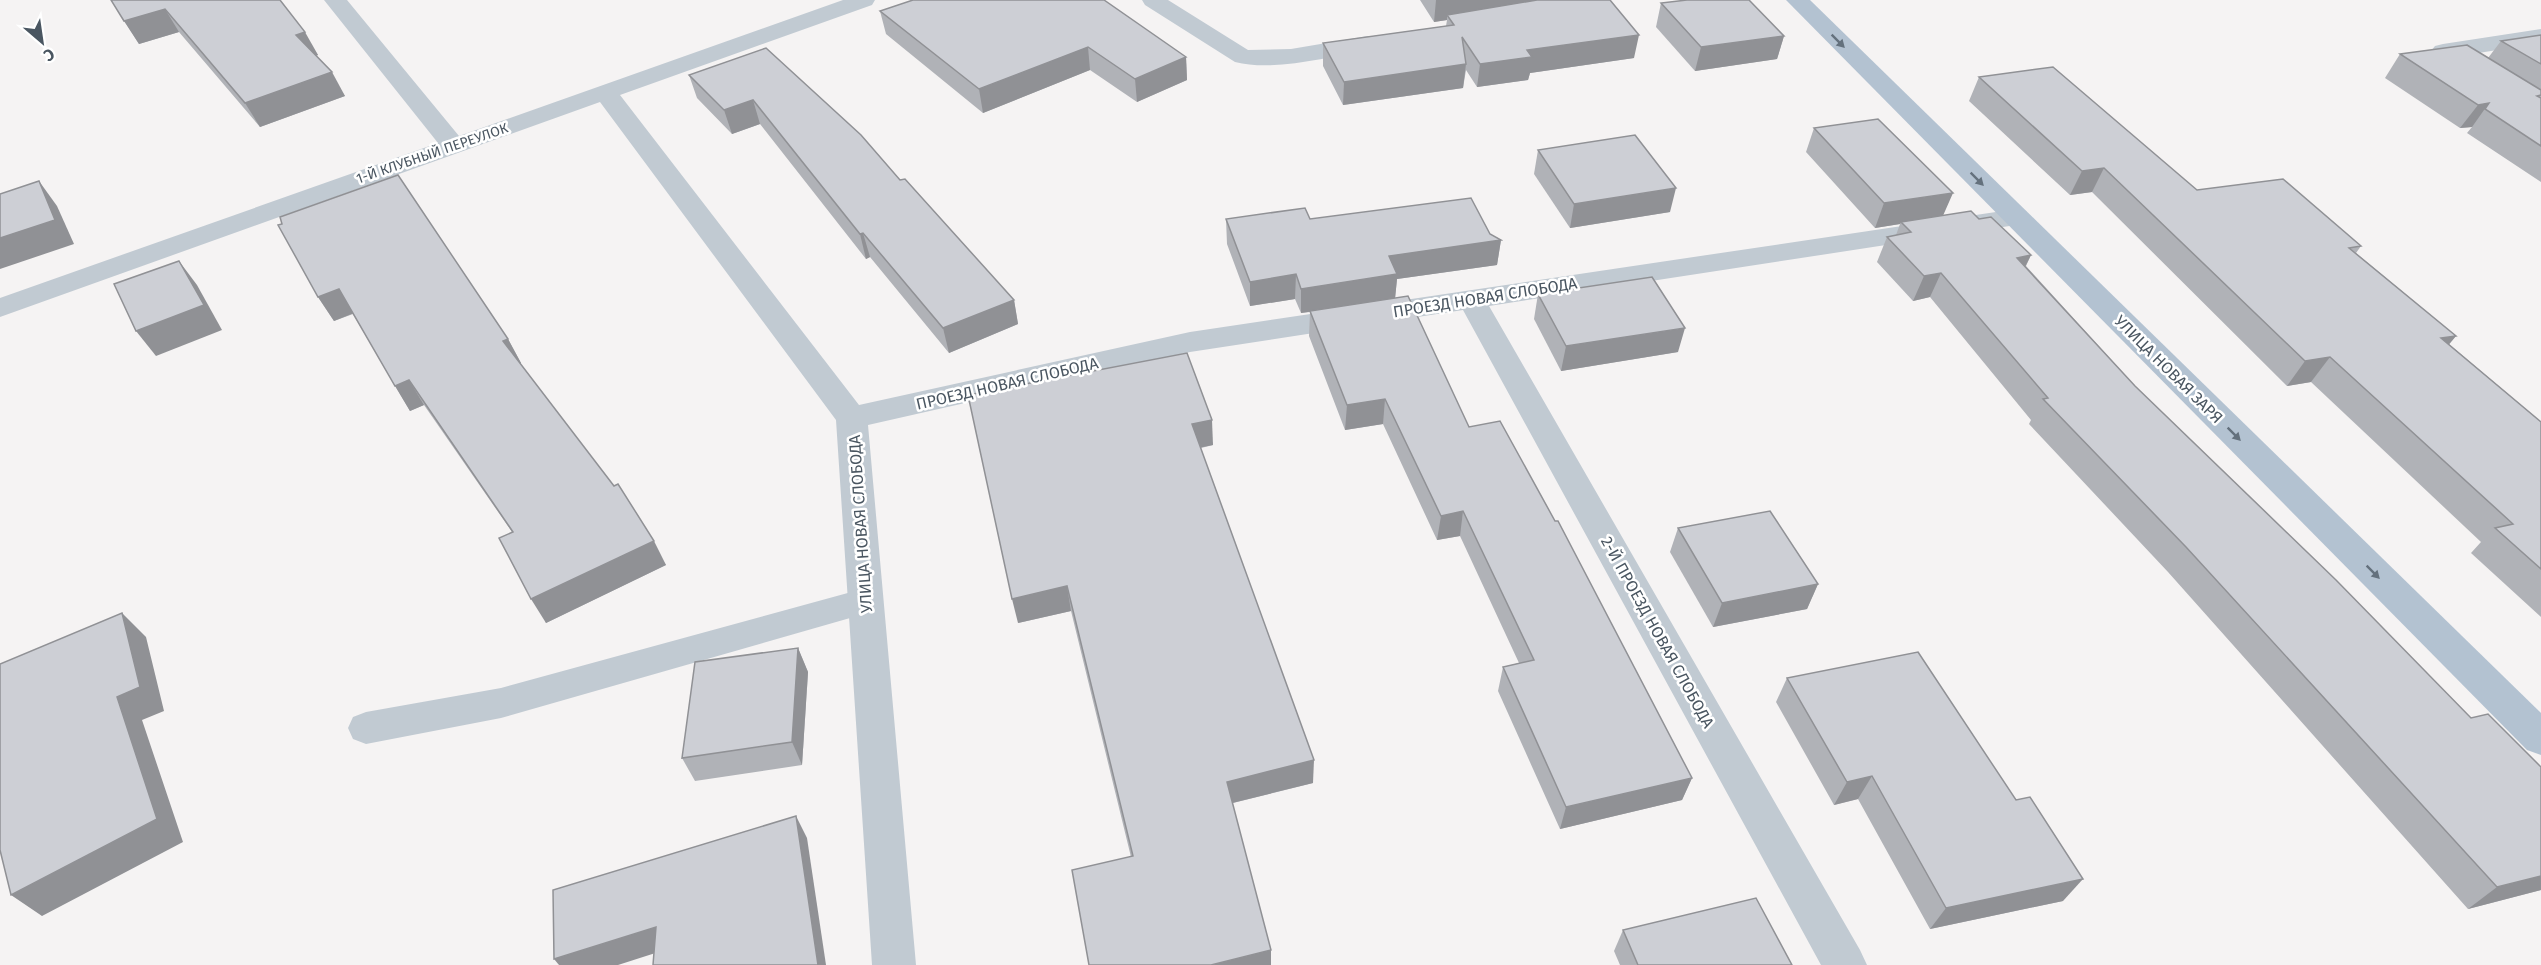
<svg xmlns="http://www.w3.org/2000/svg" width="2541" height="965" font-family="'Fira Sans',sans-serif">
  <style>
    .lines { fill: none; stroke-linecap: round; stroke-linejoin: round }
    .lane { fill: #c1cad2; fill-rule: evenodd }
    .street { fill: #c1cad2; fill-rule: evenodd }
    .primary { fill: #b3c2d1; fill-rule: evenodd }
    .wall { fill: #b0b2b7 }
    .shaded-wall { fill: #909195 }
    .building { fill: #cdcfd5; stroke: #909195; stroke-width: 1.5 }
    .oneway { fill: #64717d }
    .labels { text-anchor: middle; stroke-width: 5; stroke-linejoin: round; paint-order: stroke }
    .far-street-label { font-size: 14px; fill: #4a5661; stroke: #fff }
    .street-label { font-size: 16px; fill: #4a5661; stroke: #fff }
  </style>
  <rect width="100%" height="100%" fill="#f5f3f3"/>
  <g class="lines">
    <polygon class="lane" points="866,588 878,592 883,601 878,610 501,718 366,744 353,739 348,728 353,717 366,712 501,688"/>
    <g class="street">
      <polygon points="324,0 347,0 459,136 843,0 875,0 872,5 620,95 859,405 1190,332 2016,209 2026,211 2030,217 2026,223 2016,225 1489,306 1860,950 1867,965 1821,965 1463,310 1190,352 868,425 916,965 872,965 836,420 600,102 0,317 0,298 438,143"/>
      <path d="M1142,0H1168L1248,50L1291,49L1368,36L1376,38L1380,43L1376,48L1368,50C1328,57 1274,72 1235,62L1145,5Z"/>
      <path d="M2541,29V43L2466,55L2469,59L2465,64C2453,67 2439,62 2431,51L2435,46L2443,44Z"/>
    </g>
    <polygon class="primary" points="1786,0 1810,0 2541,713 2541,755 2527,750"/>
  </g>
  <g class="wall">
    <polygon points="111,0 280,0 318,55 316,56 345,96 260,127 179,32 139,44"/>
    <polygon points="1420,0 1610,0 1634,58 1530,73 1528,80 1477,87 1466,70 1463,88 1343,105 1323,66 1323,43 1446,26 1447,20 1434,22"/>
    <polygon points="1661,3 1784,36 1777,59 1695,71 1656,27"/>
    <polygon points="880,11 1186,57 1187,80 1137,102 1090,70 983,113 886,34"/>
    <polygon points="2541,35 2541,182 2467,133 2472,127 2460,128 2385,78 2400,54 2488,58 2501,41"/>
    <polygon points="766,48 900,180 1014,300 1018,324 949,353 870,257 866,259 760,124 732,134 697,98 689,75"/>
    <polygon points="1979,77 2197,190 2361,246 2356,253 2456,336 2449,344 2541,422 2541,617 2471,553 2481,542 2311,382 2287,386 2092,192 2070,195 1969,101"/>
    <polygon points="1814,128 1943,216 1979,219 2031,255 2026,266 2135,386 2471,718 2541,767 2541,890 2468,909 2168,572 2029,424 2031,420 1930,297 1913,301 1877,262 1887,237 1896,235 1900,224 1875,228 1806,152"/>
    <polygon points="1538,150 1670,212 1570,228 1534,174"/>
    <polygon points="1226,219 1310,219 1490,234 1501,240 1497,265 1397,279 1395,298 1469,427 1692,778 1682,800 1560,829 1498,691 1503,667 1519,663 1460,536 1437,540 1383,424 1345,430 1309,336 1310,312 1301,313 1295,299 1250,306 1227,244"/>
    <polygon points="1538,294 1678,352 1561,371 1534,319"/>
    <polygon points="318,297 508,339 521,363 520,364 666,565 546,623 512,532 424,405 410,411 353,314 334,321"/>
    <polygon points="1187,353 1213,445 1201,448 1313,783 1233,803 1131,857 1071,611 1018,623"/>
    <polygon points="1678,528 1818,584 1807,609 1713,627 1670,552"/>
    <polygon points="798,648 808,672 802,765 695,781 682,758"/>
    <polygon points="1787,678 2063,901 1930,929 1858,799 1834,805 1776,702"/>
    <polygon points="1623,930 1792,965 1620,965 1614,951"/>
  </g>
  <g class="shaded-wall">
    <polygon points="1436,0 1560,0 1447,15 1447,20 1434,22"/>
    <polygon points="165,9 179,32 139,44 124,21"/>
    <polygon points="305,32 318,55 309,58 296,35"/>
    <polygon points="1639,35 1634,58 1530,73 1528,80 1477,87 1480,64 1527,50"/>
    <polygon points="1784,36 1777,59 1695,71 1701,47"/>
    <polygon points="1088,47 1090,70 983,113 979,89"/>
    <polygon points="1186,57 1187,80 1137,102 1135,79"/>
    <polygon points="1466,64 1463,88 1343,105 1344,82"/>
    <polygon points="332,72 345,96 260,127 245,103"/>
    <polygon points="753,100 760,124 732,134 724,110"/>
    <polygon points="2489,103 2472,127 2460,128 2478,105"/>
    <polygon points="2104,168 2092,192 2070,195 2082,171"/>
    <polygon points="39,181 57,206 74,244 0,269 0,238"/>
    <polygon points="1676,188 1670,212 1570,228 1574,204"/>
    <polygon points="1953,193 1942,218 1901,222 1900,224 1875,228 1884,203"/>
    <polygon points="863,233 870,257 866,259 860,234"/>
    <polygon points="1501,240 1497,265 1397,279 1395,299 1301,313 1301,289 1389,256"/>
    <polygon points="2031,255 2019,279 2017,258"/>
    <polygon points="179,261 197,285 222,330 156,356 136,331"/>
    <polygon points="1941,273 1930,297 1913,301 1924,276"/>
    <polygon points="1296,274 1295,299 1250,306 1250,282"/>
    <polygon points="339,289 354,313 334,321 318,297"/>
    <polygon points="1014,300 1018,324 949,353 943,328"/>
    <polygon points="1685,328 1678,352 1561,371 1566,346"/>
    <polygon points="2456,336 2436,360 2441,338"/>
    <polygon points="508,339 521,363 516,366 503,341"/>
    <polygon points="2330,357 2311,382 2287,386 2305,361"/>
    <polygon points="409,380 424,405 410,411 395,386"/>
    <polygon points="1385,399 1383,424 1345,430 1347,405"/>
    <polygon points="1212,420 1213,445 1193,449 1192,424"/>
    <polygon points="1463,511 1460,536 1437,540 1441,516"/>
    <polygon points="654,541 666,565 546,623 531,599"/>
    <polygon points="1818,584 1807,609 1713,627 1722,603"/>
    <polygon points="1067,586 1071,611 1018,623 1012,599"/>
    <polygon points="122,613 146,637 164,711 142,720 183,842 42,916 11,895 117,697"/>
    <polygon points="798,648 808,672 802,765 792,742"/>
    <polygon points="1314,760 1313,783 1228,804 1227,782"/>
    <polygon points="1872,776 1858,799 1834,805 1847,782"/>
    <polygon points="1692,778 1682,800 1560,829 1566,807"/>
    <polygon points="796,816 807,838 826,965 818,965"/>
    <polygon points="2541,876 2541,890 2468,909 2497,887"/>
    <polygon points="2083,879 2063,901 1930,929 1946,908"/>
    <polygon points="656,927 671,948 618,965 559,965 554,959"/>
    <polygon points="1271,950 1271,965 1211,965"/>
  </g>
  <g class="building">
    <polygon points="111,0 280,0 305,32 296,35 332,72 245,103 165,9 124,21"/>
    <polygon points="913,0 1104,0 1186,57 1135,79 1088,47 979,89 880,11"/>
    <polygon points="1537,0 1610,0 1639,35 1527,50 1532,57 1480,64 1462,37 1466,64 1344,82 1323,43 1454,25 1447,15"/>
    <polygon points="1687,0 1749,0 1784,36 1701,47 1661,3"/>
    <polygon points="2541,35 2541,64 2501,41"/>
    <polygon points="2467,45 2541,90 2541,95 2537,96 2541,98 2541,146 2485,109 2489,103 2478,105 2400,54"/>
    <polygon points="766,48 861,135 900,180 905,179 1014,300 943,328 863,233 860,234 753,100 724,110 689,75"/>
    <polygon points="2053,67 2197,190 2283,179 2361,246 2349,248 2456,336 2441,338 2541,422 2541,569 2495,528 2513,524 2330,357 2305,361 2104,168 2082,171 1979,77"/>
    <polygon points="1878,119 1953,193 1884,203 1814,128"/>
    <polygon points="1635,135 1676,188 1574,204 1538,150"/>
    <polygon points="398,175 508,339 503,341 614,486 618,484 654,541 531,599 499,538 513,532 409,380 395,386 339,289 318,297 278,225 282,224 280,217"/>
    <polygon points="39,181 55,220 0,238 0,194"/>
    <polygon points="1471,198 1490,234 1501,240 1389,256 1397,274 1301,289 1296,274 1250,282 1226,219 1305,208 1310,219"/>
    <polygon points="1971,211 1979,219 1991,217 2031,255 2017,258 2135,386 2336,580 2471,718 2488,714 2541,767 2541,876 2497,887 2186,547 2043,399 2048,398 1941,273 1924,276 1887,237 1911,232 1901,222"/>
    <polygon points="179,261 204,305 136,331 114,284"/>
    <polygon points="1652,277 1685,328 1566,346 1538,294"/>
    <polygon points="1408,296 1469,427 1500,421 1555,521 1558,521 1692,778 1566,807 1503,667 1534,660 1463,511 1441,516 1385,399 1347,405 1310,311"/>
    <polygon points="1187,353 1212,420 1192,424 1314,760 1227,782 1271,950 1211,965 1089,965 1072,870 1133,856 1067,586 1012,599 968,395"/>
    <polygon points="1770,511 1818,584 1722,603 1678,528"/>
    <polygon points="122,613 140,687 117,697 157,819 11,895 0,850 0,664"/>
    <polygon points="798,648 792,742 682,758 695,662"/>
    <polygon points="1918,652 2016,800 2030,797 2083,879 1946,908 1872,776 1847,782 1787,678"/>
    <polygon points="796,816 818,965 653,965 656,927 554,959 553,890"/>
    <polygon points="1756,898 1792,965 1638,965 1623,930"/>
  </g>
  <defs><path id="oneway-solid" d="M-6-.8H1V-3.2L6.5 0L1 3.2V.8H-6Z" transform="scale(1.5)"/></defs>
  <g class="oneway">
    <use href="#oneway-solid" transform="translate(1838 41) rotate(45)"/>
    <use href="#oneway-solid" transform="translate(1977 179) rotate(45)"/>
    <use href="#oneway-solid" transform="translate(2234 434) rotate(45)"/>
    <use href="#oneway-solid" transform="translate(2373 572) rotate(45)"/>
  </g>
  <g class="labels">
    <g class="far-street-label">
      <text transform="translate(432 153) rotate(-19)" y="5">1-Й КЛУБНЫЙ ПЕРЕУЛОК</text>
    </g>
    <g class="street-label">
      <text transform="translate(1485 297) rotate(-9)" y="6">ПРОЕЗД НОВАЯ СЛОБОДА</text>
      <text transform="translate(2169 369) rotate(45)" y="6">УЛИЦА НОВАЯ ЗАРЯ</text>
      <text transform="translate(1007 383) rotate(-13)" y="6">ПРОЕЗД НОВАЯ СЛОБОДА</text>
      <text transform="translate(860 524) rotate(-94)" y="6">УЛИЦА НОВАЯ СЛОБОДА</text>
      <text transform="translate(1658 632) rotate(61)" y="6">2-Й ПРОЕЗД НОВАЯ СЛОБОДА</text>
    </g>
  </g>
  <g transform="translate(42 42) rotate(151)" stroke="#ffffff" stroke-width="4.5" paint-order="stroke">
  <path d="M0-4.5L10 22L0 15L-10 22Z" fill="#4a5661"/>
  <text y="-9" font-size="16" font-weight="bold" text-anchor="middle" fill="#4a5661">С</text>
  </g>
</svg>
